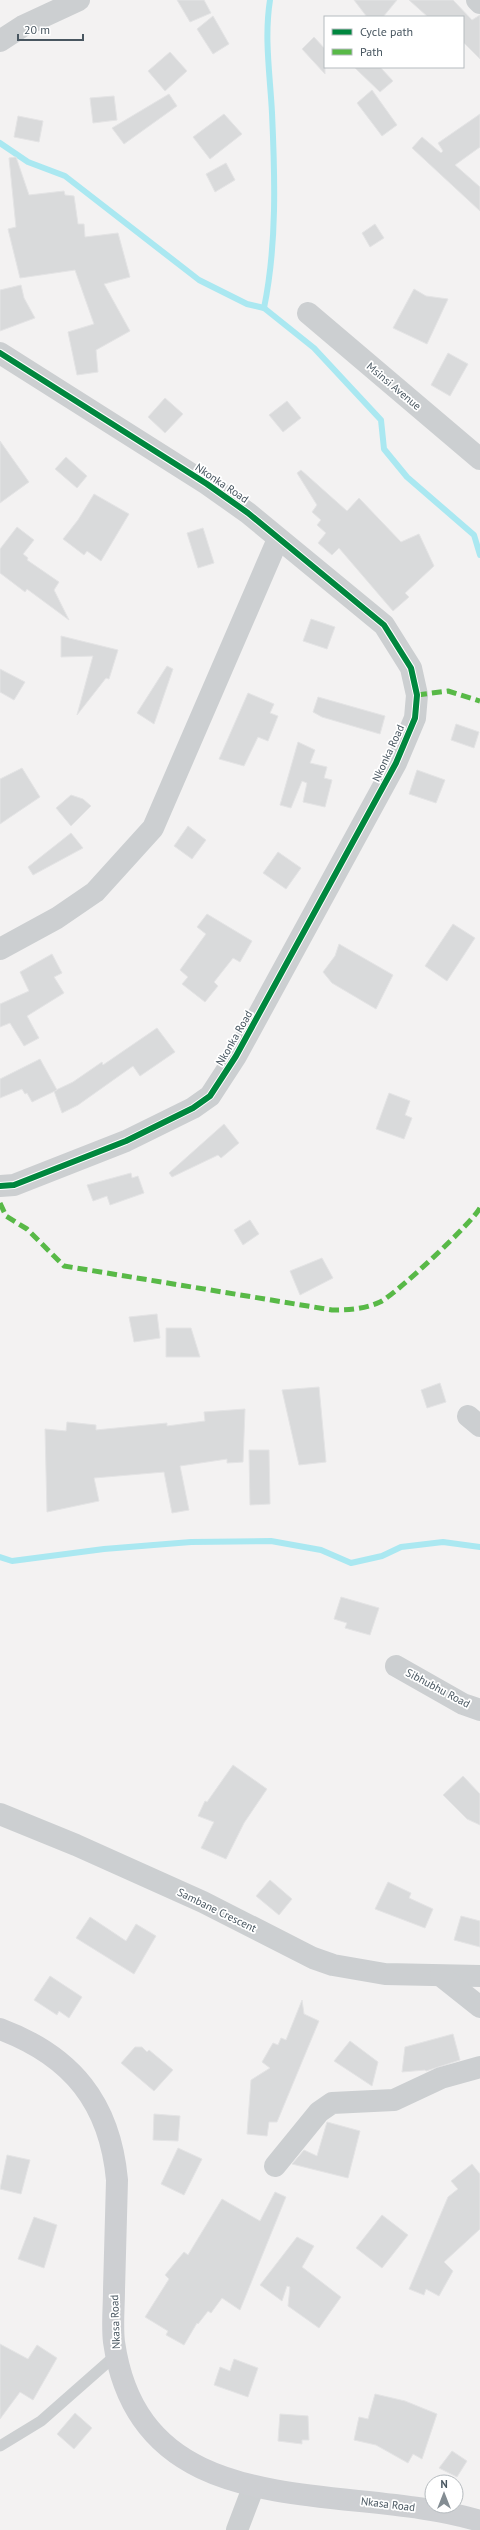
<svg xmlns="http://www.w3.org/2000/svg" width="480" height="2530" font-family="'PT Sans',sans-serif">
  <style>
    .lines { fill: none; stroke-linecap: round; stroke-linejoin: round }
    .stream { stroke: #aae8f1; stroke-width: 6 }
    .building { fill: #d9dadb; stroke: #e4e4e5 }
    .lane { stroke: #cccfd1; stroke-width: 11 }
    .street { stroke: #cccfd1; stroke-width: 22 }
    .secondary { stroke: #cdcfd2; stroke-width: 22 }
    .quiet { stroke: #58b947; stroke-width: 5; stroke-dasharray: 10 5; stroke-linecap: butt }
    .cycleway-casing { stroke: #fff; stroke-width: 8 }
    .cycleway { stroke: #00873e; stroke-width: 6 }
    .labels { text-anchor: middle; stroke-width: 3.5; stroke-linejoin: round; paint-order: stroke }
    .street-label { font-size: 11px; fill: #485660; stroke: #fff }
  </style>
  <rect width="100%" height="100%" fill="#f3f2f2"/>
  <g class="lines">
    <g class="stream">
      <polyline points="0,143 28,162 65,176 199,280 247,304 264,308 314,348 381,420 384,449 407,477 474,535 480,555"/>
      <path d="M264,308C277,245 275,177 272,113C270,74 264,38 270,0"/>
      <polyline points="0,1557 12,1561 104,1549 191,1542 271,1541 321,1550 351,1563 382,1556 401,1547 443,1542 480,1547"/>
    </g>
  </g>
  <g class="building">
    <polygon points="177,0 204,0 211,13 190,22"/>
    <polygon points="354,0 397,0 383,17 367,17"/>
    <polygon points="409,0 453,0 472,20 480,15 480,59 463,42 463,17 428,17"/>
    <polygon points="213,16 229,44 213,54 197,29"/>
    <polygon points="314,37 325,49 325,74 302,49"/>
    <polygon points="170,52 187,71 165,91 148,71"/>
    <polygon points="354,67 380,67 393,81 380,92"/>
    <polygon points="372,90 397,125 382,136 357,103"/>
    <polygon points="169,94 177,106 124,144 112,128"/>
    <polygon points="114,96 117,120 93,123 90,98"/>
    <polygon points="224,114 242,134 210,159 193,137"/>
    <polygon points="480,114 480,147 455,165 480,187 480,211 412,148 422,137 441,153 443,151 438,143"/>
    <polygon points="18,116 43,121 39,142 14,137"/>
    <polygon points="16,157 29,195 64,191 65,195 74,196 78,224 84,224 85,237 118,233 130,277 104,284 130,331 96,350 98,372 77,375 68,332 94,324 75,270 20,278 8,229 16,227 9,158"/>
    <polygon points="226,163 235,180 215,192 206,174"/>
    <polygon points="375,224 384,238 370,247 362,233"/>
    <polygon points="21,285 24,298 35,318 0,331 0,290"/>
    <polygon points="414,289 426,296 448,299 427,344 393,328"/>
    <polygon points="448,353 468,364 450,396 431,385"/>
    <polygon points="165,398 183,414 165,433 148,417"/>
    <polygon points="287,401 301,418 283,432 269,415"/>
    <polygon points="0,441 29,482 0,503"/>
    <polygon points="66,457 87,476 77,488 55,469"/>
    <polygon points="301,470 347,511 359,498 401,542 419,534 434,566 405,593 409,597 393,611 339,548 332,555 318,543 326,533 317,525 321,520 312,512 317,505 297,473"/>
    <polygon points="94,494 129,514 101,561 87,551 84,555 63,539 78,520"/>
    <polygon points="17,527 34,540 23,554 28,558 27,560 59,582 54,590 69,620 27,589 25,592 0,573 0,549"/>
    <polygon points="203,528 214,563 198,568 187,533"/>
    <polygon points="311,619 335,627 327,649 303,641"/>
    <polygon points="61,636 118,650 109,679 106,678 77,715 93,656 61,657"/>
    <polygon points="167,666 173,669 154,724 137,713"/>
    <polygon points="0,669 25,682 14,700 0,692"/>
    <polygon points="248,693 274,704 270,713 278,716 268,741 258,737 244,766 219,759"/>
    <polygon points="318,697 385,716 380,734 322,717 313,712"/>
    <polygon points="456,724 479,732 474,748 451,740"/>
    <polygon points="298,742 315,750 310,763 327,767 324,778 332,780 325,807 303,802 307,783 302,781 291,808 280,805"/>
    <polygon points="22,768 40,797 0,824 0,779"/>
    <polygon points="417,770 445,780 436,803 409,794"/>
    <polygon points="71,795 83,799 91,806 71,826 56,808"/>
    <polygon points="188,826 206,840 192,859 174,846"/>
    <polygon points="71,833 83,848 33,875 28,867"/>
    <polygon points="278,852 301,868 286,889 263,873"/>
    <polygon points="207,914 252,941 240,962 233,958 214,982 218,986 205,1002 182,984 188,977 180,970 206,934 197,927"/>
    <polygon points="453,924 475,938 447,981 425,966"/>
    <polygon points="339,944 393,975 376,1009 332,983 323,972 335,956"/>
    <polygon points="52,954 62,973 54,977 64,993 27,1016 39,1038 24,1046 10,1023 0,1027 0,1004 29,991 20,972"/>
    <polygon points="157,1028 175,1052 140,1076 133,1066 78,1105 62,1113 54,1091 73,1082 102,1062 103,1065"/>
    <polygon points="40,1059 57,1090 32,1102 27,1093 25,1094 22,1089 0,1098 0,1079"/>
    <polygon points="389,1093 410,1101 405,1115 412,1118 404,1139 376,1129"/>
    <polygon points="224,1124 239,1143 221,1158 218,1155 172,1177 169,1173"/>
    <polygon points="131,1173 132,1178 138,1176 144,1193 110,1205 107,1196 93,1201 87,1185"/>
    <polygon points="250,1220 259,1234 243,1245 234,1230"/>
    <polygon points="322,1258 333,1278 300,1295 290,1271"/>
    <polygon points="157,1314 160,1338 134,1342 129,1317"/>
    <polygon points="166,1328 191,1328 200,1357 166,1357"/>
    <polygon points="440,1383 446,1402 427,1408 421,1390"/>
    <polygon points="319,1387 326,1462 299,1465 282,1390"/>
    <polygon points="245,1409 243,1462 227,1463 227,1459 180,1466 189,1510 172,1513 164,1472 94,1478 99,1501 47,1512 45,1429 66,1431 67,1422 96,1425 96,1430 167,1423 167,1426 205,1421 204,1412"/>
    <polygon points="249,1450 269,1450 270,1504 250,1505"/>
    <polygon points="341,1597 379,1608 370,1635 345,1628 347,1623 334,1619"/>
    <polygon points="233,1765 267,1789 244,1823 226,1859 201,1848 214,1822 198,1816 205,1801 207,1802"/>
    <polygon points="463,1776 480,1794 480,1825 467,1819 443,1795"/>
    <polygon points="270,1880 292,1899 279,1915 256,1896"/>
    <polygon points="388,1882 411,1893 409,1898 433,1909 425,1928 375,1909"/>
    <polygon points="461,1916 480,1921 480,1947 454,1940"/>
    <polygon points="90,1917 126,1941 136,1924 156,1936 134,1974 76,1938"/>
    <polygon points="50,1976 82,1997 69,2018 59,2011 57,2015 34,2000"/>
    <polygon points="302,2000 304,2014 319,2021 277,2122 269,2122 267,2136 247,2134 251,2080 270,2068 262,2062 273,2043 278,2045 281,2038 286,2040"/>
    <polygon points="453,2034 460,2060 426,2071 425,2070 402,2072 405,2047"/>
    <polygon points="350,2041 378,2062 372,2086 334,2061"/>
    <polygon points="135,2047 142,2047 147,2052 149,2050 173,2070 154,2091 121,2063"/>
    <polygon points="154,2114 180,2116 178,2141 153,2140"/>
    <polygon points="327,2122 360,2131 348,2178 292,2164 304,2150 317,2156"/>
    <polygon points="178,2148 202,2159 184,2195 161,2184"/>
    <polygon points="7,2155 30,2160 21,2194 0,2189"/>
    <polygon points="472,2164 480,2174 480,2229 444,2262 453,2271 439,2296 426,2289 424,2295 409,2289 448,2197 458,2189 451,2181"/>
    <polygon points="275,2192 286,2197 240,2310 222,2298 211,2313 208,2311 198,2324 197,2323 184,2345 166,2335 168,2331 145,2317 169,2279 165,2275 184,2252 188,2255 222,2199 260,2221"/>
    <polygon points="382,2215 408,2235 382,2268 356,2248"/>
    <polygon points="34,2217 57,2225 44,2268 18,2259"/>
    <polygon points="297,2237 314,2246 302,2267 341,2297 319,2328 288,2306 290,2287 287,2286 282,2301 260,2285"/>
    <polygon points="0,2344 28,2359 37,2345 57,2358 33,2400 20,2392 0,2419"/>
    <polygon points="234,2359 258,2368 248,2397 214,2385 220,2367 230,2371"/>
    <polygon points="375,2394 405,2401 437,2414 422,2459 413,2454 408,2463 376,2445 354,2440 359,2417 368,2419"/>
    <polygon points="75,2413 92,2428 74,2449 57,2434"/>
    <polygon points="280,2414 308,2416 309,2440 302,2440 302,2444 278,2441"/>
    <polygon points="452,2451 467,2461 457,2477 439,2468"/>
  </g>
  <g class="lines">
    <polyline class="lane" points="0,2446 41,2421 116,2355"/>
    <g class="street">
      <polyline points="477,0 480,3"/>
      <polyline points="0,41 23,26 79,0"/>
      <polyline points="308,313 480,459"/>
      <polyline points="0,353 207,484 248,513 384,625 411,668 417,695 415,718 396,763 236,1056 210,1096 193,1108 126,1141 14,1185 0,1186"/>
      <polyline points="0,949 57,918 95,892 153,828 278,539"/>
      <polyline points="468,1416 480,1426"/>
      <polyline points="396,1666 463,1704 480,1710"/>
      <polyline points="0,1814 76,1845 203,1902 313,1958 333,1965 385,1974 480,1976"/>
      <polyline points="441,1976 480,2007"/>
      <polyline points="275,2166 319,2112 332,2103 394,2100 441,2078 480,2067"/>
      <polyline points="237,2530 253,2488"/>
    </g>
    <path class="secondary" d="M0,2029C72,2056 110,2103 117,2180C116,2217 115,2253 114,2290C114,2307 112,2325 114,2342C141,2530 347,2480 480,2521"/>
    <g class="quiet">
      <polyline points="417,695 448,691 480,701"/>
      <path d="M0,1203L6,1216L27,1229L64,1266L332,1310C348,1310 365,1309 380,1302C395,1295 472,1223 480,1208"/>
    </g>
    <g class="cycleway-casing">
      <polyline id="cycleway" points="0,353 207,484 248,513 384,625 411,668 417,695 415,718 396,763 236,1056 210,1096 193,1108 126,1141 14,1185 0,1186"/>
    </g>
    <use href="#cycleway" class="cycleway"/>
  </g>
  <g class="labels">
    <g class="street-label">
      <text transform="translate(394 386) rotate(40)" y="4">Msinsi Avenue</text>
      <text transform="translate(222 483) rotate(34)" y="4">Nkonka Road</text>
      <text transform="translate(388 753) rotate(-65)" y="4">Nkonka Road</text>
      <text transform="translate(234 1038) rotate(-60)" y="4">Nkonka Road</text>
      <text transform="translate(438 1688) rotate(28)" y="4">Sibhubhu Road</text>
      <text transform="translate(217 1910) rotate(26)" y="4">Sambane Crescent</text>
      <text transform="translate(115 2322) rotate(-92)" y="4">Nkasa Road</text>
      <text transform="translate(388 2504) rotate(7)" y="4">Nkasa Road</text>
    </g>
  </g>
  <rect x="324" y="16" width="140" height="52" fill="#ffffff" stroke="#b6bbbf"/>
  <rect x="332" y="29" width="20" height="6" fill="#00873e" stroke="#b6bbbf"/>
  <text x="360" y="36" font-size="12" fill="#485660">Cycle path</text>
  <rect x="332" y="49" width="20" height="6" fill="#58b947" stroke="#b6bbbf"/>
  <text x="360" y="56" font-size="12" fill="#485660">Path</text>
  <g transform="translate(444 2494)"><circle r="19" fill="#ffffff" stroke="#b6bbbf"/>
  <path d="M0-3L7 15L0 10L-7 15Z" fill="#848d93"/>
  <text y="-6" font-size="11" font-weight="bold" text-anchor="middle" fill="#485660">N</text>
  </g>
  <path d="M18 34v6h65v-6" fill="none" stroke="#485660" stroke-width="2"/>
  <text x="24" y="34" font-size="12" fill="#485660" stroke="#ffffff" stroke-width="3" paint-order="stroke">20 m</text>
</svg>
